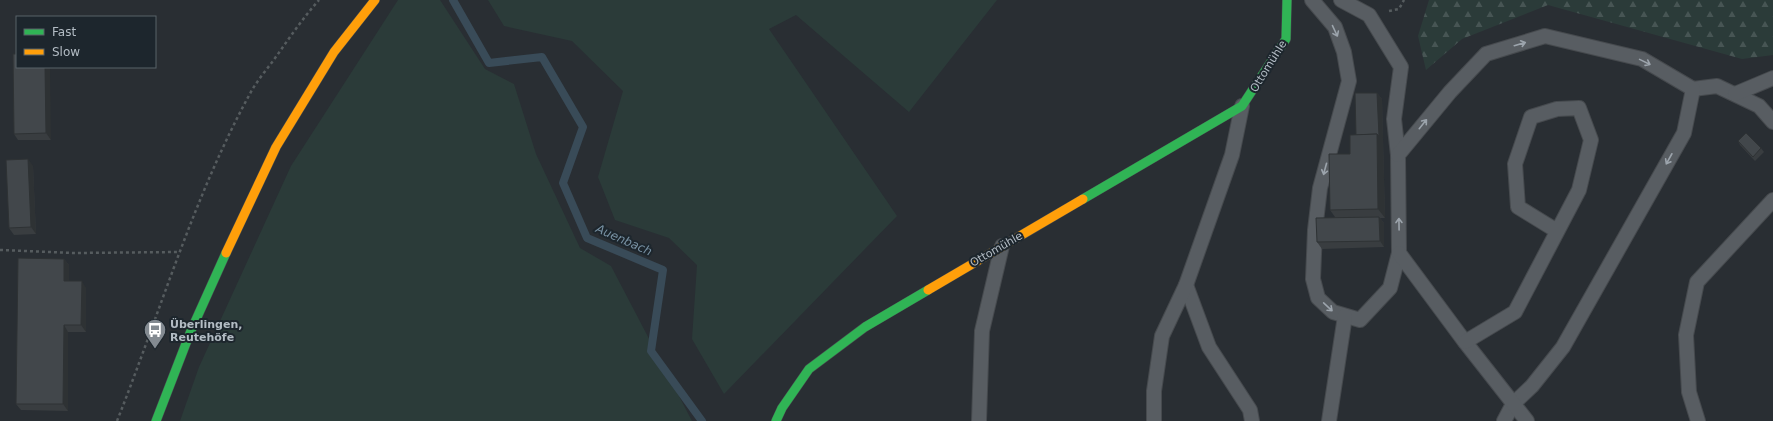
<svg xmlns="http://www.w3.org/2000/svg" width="1773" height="421" font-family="'DejaVu Sans',sans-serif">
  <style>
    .grass { fill: #2b3b39 }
    .forest { fill: url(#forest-firs) }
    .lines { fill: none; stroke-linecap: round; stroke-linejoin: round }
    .stream { stroke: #394b58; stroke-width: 8 }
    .lane-casing { stroke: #464a4e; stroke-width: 16 }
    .fast-casing { stroke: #464a4e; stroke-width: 10 }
    .slow-casing { stroke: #464a4e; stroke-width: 10 }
    .path { stroke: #565c5f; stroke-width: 2.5; stroke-dasharray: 3 3; stroke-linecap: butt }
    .lane { stroke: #585d62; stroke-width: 14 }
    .fast { stroke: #30b455; stroke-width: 9 }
    .slow { stroke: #ff9f0a; stroke-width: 9 }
    .wall { fill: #393d40 }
    .shaded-wall { fill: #2e3234 }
    .building { fill: #42474b; stroke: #2e3234 }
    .oneway { stroke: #9ca4ac }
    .labels { text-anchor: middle; stroke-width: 4; stroke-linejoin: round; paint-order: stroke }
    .street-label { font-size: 11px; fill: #b3bcc4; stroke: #1d262d }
    .poi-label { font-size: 11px; font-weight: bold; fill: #b3bcc4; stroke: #1d262d; text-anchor: start }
    .water-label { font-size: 12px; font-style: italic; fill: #7891a3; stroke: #1d262d }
  </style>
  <defs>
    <pattern id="forest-firs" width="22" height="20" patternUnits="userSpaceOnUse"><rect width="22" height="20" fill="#2b3b39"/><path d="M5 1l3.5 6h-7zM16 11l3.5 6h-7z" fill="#475554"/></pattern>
  </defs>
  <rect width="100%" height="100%" fill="#292e33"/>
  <g class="grass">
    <polygon points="398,0 440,0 485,69 514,84 536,154 580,248 611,266 692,421 180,421 199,367 291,166"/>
    <polygon points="488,0 997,0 909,112 796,15 769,29 897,216 724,394 692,339 697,265 669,238 615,220 598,177 623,91 572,41 504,26"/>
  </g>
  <polygon class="forest" points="1429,0 1773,0 1773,55 1742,59 1548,5 1462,39 1426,70 1418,36"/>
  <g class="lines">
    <polyline class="stream" points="453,0 489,63 542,57 583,127 563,183 587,238 663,270 651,351 702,421"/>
    <g class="lane-casing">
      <g id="lane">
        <polyline points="1312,0 1335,27 1344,52 1349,81 1320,188 1315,230 1313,279 1318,298 1333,312 1360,320 1390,288 1399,253 1398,155 1394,119 1401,67 1369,15 1341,0"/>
        <polyline points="1693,89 1717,86 1759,106 1773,122"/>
        <polyline points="1735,94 1773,78"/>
        <polyline points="1398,155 1450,92 1486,54 1545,36 1642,59 1693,89 1684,133 1563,347 1532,386 1513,404 1504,421"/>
        <polyline points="1399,253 1465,342 1527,421"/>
        <polyline points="1186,285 1209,347 1250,410 1252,421"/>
        <polyline points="1465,342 1515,312 1579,190 1591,140 1579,108 1557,109 1531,117 1515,164 1518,207 1557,231"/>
        <polyline points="979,421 982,331 1002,246"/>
        <polyline points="1154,421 1154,391 1162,336 1186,285 1232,155 1242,106"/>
        <polyline points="1329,421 1345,316"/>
        <polyline points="1698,421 1689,392 1686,335 1697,282 1773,200"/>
      </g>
    </g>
    <g class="fast-casing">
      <g id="fast">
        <polyline points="1083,199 1242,106 1286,39 1287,0"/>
        <polyline points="156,421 190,333 226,253"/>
        <polyline points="776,421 782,408 809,369 865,327 928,290"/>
      </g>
    </g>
    <g class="slow-casing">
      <g id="slow">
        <polyline points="226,253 276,147 334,52 375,0"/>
        <polyline points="928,290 1083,199"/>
      </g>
    </g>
    <g class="path">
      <polyline points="1389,11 1399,9 1404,0"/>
      <polyline points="0,250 74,253 179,252"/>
      <path d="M117,421C161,310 194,195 252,90C258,80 266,70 273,61C288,40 302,19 319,0"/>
    </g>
    <use href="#lane" class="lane"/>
    <use href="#fast" class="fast"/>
    <use href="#slow" class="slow"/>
  </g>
  <g class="wall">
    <polygon points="13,54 51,140 18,140 14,134"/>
    <polygon points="1377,93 1382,99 1385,218 1380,218 1384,223 1384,247 1322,249 1317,242 1335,217 1330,210 1350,154 1356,135"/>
    <polygon points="1738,141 1761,148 1764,152 1755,161 1740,145"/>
    <polygon points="33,166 36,234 14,235 9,228"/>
    <polygon points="64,259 69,265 69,281 86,288 86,332 68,332 68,411 21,410 16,404"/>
  </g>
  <g class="shaded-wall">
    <polygon points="45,67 50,67 51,140 46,133"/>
    <polygon points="1377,93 1382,99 1385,218 1378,209 1377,134"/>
    <polygon points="28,159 33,166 36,234 31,227"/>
    <polygon points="1379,217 1384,223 1384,247 1380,241"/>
    <polygon points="64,259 69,265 69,288 64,281"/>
    <polygon points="82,281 86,288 86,332 81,325"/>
    <polygon points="64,325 68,332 68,411 63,404"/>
  </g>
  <g class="building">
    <polygon points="13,54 17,54 17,67 45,67 46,133 14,134"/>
    <polygon points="1355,93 1377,93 1379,136 1377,134 1356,135"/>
    <polygon points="1746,133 1761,148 1753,157 1738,141"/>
    <polygon points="1377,134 1378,209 1330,210 1329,154 1350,154 1350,135"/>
    <polygon points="28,159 31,227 9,228 6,160"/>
    <polygon points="1379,217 1380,241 1317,242 1316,218"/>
    <polygon points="18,258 64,259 64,281 82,281 81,325 64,325 63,404 16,404"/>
  </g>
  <defs><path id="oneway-shaft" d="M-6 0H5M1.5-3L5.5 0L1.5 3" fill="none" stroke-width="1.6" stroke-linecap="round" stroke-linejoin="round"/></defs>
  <g class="oneway">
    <use href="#oneway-shaft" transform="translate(1335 31) rotate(65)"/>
    <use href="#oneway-shaft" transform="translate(1520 44) rotate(-16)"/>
    <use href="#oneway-shaft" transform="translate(1645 62) rotate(26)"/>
    <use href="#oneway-shaft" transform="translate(1423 124) rotate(-51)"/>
    <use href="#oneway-shaft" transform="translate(1669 159) rotate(119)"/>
    <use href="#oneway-shaft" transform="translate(1325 169) rotate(105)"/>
    <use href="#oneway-shaft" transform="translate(1399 224) rotate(-91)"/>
    <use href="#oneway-shaft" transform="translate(1328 307) rotate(43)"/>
  </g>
  <defs>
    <g id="bus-pin" transform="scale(1.15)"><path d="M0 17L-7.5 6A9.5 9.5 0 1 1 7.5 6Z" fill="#838a91" stroke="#1d262d"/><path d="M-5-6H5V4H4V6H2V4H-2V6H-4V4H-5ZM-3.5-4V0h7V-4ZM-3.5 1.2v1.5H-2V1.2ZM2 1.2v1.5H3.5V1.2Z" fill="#fff"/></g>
  </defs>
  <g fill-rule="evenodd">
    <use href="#bus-pin" x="155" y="330"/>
  </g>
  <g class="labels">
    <g class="street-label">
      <text transform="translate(1268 66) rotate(-58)" y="4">Ottomühle</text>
      <text transform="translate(996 249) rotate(-30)" y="4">Ottomühle</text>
    </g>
    <g class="poi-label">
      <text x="170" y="328">Überlingen,<tspan x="170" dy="13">Reutehöfe</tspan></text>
    </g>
    <g class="water-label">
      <text transform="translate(624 240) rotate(24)" y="4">Auenbach</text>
    </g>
  </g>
  <rect x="16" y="16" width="140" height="52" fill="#1d262d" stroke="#596269"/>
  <rect x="24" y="29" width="20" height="6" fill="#30b455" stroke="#596269"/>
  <text x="52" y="36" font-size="12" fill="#b3bcc4">Fast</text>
  <rect x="24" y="49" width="20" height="6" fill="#ff9f0a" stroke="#596269"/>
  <text x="52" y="56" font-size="12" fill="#b3bcc4">Slow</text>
</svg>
